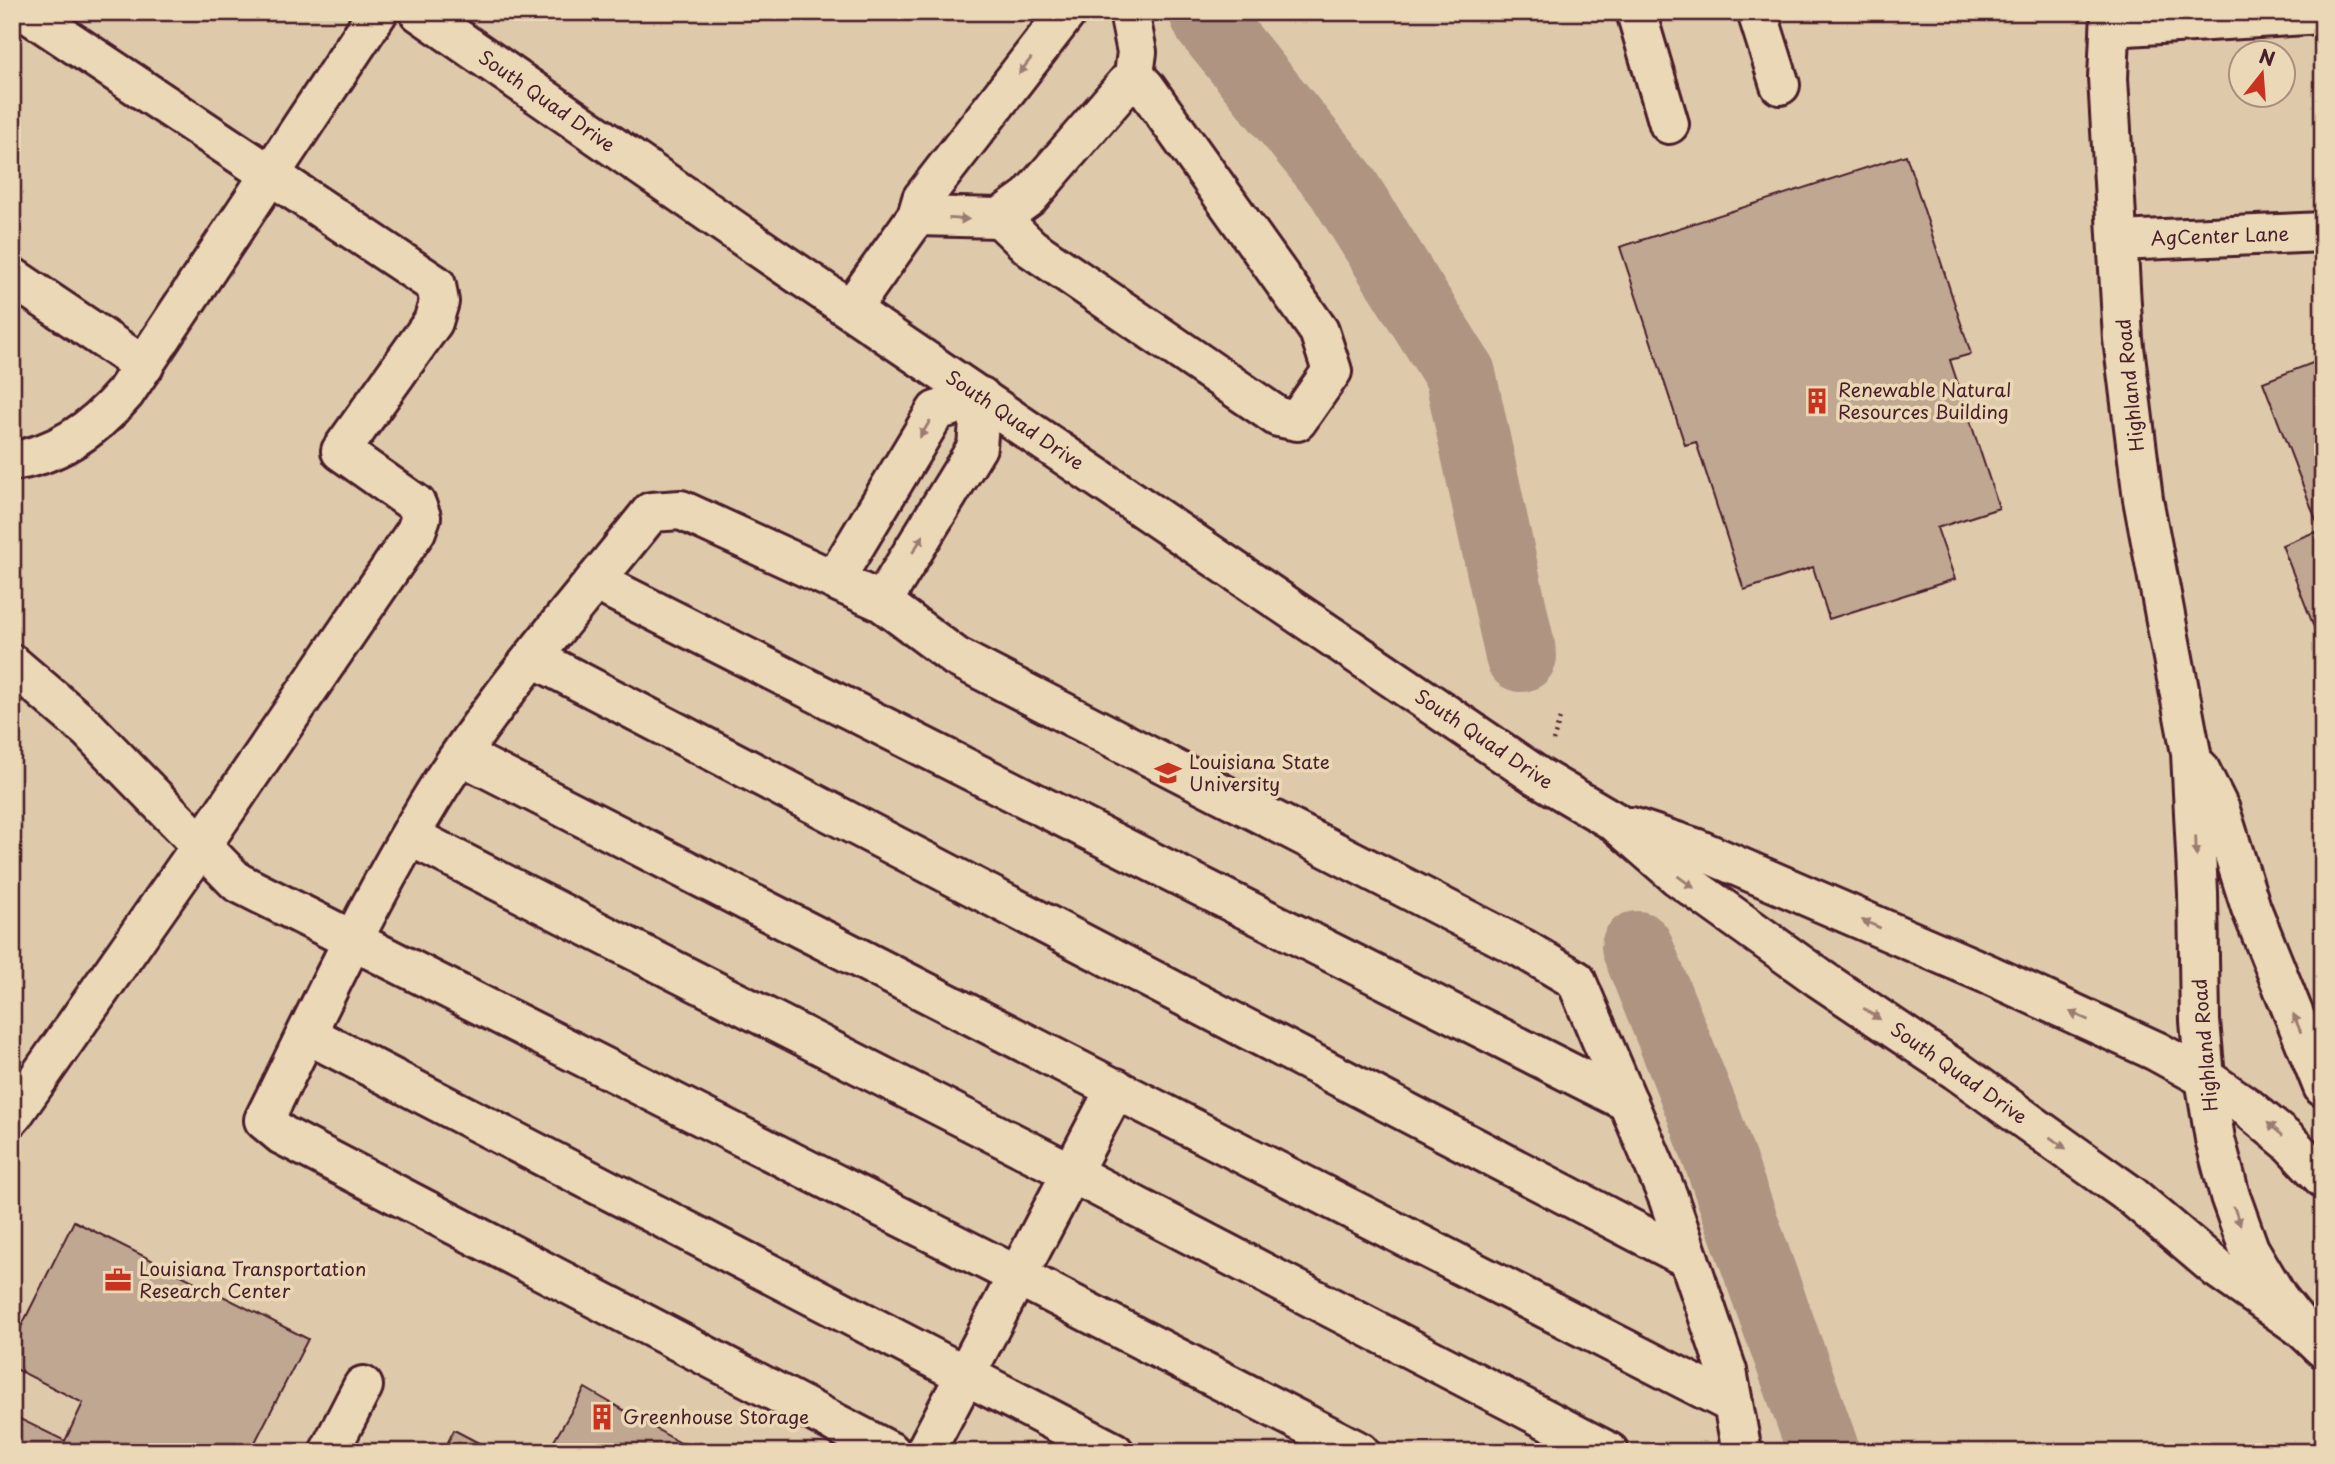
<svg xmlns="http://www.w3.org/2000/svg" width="2335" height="1464" font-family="'Playpen Sans',sans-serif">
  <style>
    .built { fill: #dec9ab; fill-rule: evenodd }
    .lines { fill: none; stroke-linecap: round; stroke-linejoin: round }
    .river { stroke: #b09482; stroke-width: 72 }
    .building { fill: #c0a791; stroke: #4a1f2b; stroke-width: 2 }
    .minor-casing { stroke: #4a1f2b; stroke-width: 44 }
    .path { stroke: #4a1f2b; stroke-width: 4.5; stroke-dasharray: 2 5; stroke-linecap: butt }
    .minor { stroke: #ebd8b6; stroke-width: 38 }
    .oneway { fill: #9a7c70 }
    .labels { text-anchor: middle; stroke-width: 7; stroke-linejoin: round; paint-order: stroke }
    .street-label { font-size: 19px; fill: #4a1f2b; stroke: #ebd8b6 }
    .poi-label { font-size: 19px; fill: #4a1f2b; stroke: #ebd8b6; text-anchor: start }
  </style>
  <rect width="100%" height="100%" fill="#ebd8b6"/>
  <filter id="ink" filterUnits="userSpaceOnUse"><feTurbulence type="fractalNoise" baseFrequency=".0143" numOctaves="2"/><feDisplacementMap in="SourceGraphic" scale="14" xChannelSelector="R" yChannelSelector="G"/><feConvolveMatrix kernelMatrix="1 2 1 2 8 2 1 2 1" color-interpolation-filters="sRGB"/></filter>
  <g filter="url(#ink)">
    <path class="built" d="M12,12H2323V1452H12ZM2240,52H2282V94H2240Z"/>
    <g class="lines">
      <g class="river">
        <polyline points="1205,12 1210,23 1341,184 1460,374 1521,656"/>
        <polyline points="1637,947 1702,1110 1824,1452"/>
      </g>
    </g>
    <g class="building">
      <polygon points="1906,155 1971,354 1950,360 1999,508 1937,528 1955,579 1829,619 1813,567 1744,590 1696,442 1685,445 1620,247"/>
      <polygon points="2323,359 2323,650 2282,545 2320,530 2263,382"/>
      <polygon points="74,1221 308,1339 250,1452 12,1452 12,1415 65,1441 83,1403 12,1367 12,1345"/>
      <polygon points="585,1388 696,1452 562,1452 551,1446"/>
      <polygon points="454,1430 496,1452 443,1452"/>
    </g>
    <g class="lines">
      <g class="minor-casing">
        <g id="minor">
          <polyline points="419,12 770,255 1537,776 1615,822 1677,876 1819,978 1956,1070 2073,1154 2132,1196 2218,1269 2301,1327"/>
          <polyline points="1636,12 1669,124"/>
          <polyline points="1757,12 1780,85"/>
          <polyline points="2111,12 2108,78 2123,339 2143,499 2191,753 2198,893 2200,1021 2205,1078 2215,1139 2230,1196 2249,1249 2278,1298 2301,1327 2323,1348"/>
          <polyline points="2111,27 2323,14"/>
          <polyline points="917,216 1000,218 1029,197 1134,75 1137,52 1129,12"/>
          <polyline points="1000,218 1031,248 1278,417 1297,421 1332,371 1319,331 1146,88 1134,75"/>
          <polyline points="2118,241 2323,232"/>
          <polyline points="12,277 144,366"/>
          <polyline points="851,309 917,216 922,199 1067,12"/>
          <path d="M12,461C58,455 96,427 125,393L378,12"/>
          <polyline points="835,579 936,411 981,397"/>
          <polyline points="595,581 1628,1102"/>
          <polyline points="882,602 977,447 981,397"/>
          <polyline points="534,658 1689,1259"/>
          <polyline points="12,664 88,729 237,882 1018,1276 1360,1452"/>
          <polyline points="461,755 1733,1404"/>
          <polyline points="2199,768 2220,810 2251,908 2323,1087"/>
          <polyline points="1631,827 1695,848 1990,975 2156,1051 2205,1078 2247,1107 2288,1141 2323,1178"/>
          <polyline points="410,836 1072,1173 1609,1452"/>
          <polyline points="307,1034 1114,1452"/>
          <polyline points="12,1116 201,846 416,531 421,517 416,504 341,451 433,322 439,302 436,285 26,12"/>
          <polyline points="329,1452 363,1386"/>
          <path d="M891,1452L282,1135L264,1120C314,1019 362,915 420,818C484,708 572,611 651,512L681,510L882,602L956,657L1522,948L1576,980L1668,1197L1727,1371L1742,1452"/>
          <polyline points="925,1452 1116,1088"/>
        </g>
      </g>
      <polyline class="path" points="1553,741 1561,715"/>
      <use href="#minor" class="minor"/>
    </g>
    <defs><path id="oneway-solid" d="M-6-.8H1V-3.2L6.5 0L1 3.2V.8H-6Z" transform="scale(1.75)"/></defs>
    <g class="oneway">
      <use href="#oneway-solid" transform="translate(1025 66) rotate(128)"/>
      <use href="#oneway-solid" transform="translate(959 219) rotate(3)"/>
      <use href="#oneway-solid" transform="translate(925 429) rotate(121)"/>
      <use href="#oneway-solid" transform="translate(918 544) rotate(-58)"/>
      <use href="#oneway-solid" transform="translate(2196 846) rotate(88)"/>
      <use href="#oneway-solid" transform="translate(1686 882) rotate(36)"/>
      <use href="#oneway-solid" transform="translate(1871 924) rotate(-157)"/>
      <use href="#oneway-solid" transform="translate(1872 1014) rotate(34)"/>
      <use href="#oneway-solid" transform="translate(2079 1016) rotate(-156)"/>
      <use href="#oneway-solid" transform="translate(2297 1023) rotate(-112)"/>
      <use href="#oneway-solid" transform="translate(2275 1129) rotate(-140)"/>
      <use href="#oneway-solid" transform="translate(2058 1143) rotate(35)"/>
      <use href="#oneway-solid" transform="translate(2237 1216) rotate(71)"/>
    </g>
  </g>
  <defs>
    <g id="building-bare" transform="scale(2.1)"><path d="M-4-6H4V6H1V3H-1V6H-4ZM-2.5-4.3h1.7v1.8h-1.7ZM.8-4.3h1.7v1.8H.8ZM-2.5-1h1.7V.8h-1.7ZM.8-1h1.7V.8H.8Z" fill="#c8321e" stroke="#ebd8b6" stroke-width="2.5" paint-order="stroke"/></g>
    <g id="university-bare" transform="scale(2.1)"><path d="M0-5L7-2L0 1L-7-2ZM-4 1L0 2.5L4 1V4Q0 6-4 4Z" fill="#c8321e" stroke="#ebd8b6" stroke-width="2.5" paint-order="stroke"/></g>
    <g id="office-bare" transform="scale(2.1)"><path d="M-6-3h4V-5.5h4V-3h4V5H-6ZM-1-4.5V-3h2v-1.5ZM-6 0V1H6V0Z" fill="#c8321e" stroke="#ebd8b6" stroke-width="2.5" paint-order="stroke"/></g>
  </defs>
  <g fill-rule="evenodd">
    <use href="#building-bare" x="1817" y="401"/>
    <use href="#university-bare" x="1168" y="773"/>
    <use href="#office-bare" x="118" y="1280"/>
    <use href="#building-bare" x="602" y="1417"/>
  </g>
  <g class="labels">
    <g class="street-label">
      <text transform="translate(547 101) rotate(35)" y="7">South Quad Drive</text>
      <text transform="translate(2220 236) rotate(-2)" y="7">AgCenter Lane</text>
      <text transform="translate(2130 385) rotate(-96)" y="7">Highland Road</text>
      <text transform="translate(1015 420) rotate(34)" y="7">South Quad Drive</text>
      <text transform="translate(1484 739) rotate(34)" y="7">South Quad Drive</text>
      <text transform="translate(2205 1045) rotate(-95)" y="7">Highland Road</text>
      <text transform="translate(1959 1073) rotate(35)" y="7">South Quad Drive</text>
    </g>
    <g class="poi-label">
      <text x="1838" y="397">Renewable Natural<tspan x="1838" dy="22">Resources Building</tspan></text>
      <text x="1189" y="769">Louisiana State<tspan x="1189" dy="22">University</tspan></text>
      <text x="139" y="1276">Louisiana Transportation<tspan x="139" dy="22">Research Center</tspan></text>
      <text x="623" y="1424">Greenhouse Storage</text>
    </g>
  </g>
  <rect width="2335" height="1464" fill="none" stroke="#ebd8b6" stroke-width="42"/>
  <rect x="21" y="21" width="2293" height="1422" fill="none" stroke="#4a1f2b" stroke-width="2.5" filter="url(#ink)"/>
  <g transform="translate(2262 74) rotate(17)"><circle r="33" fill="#ebd8b6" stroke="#ab8e7e" stroke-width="2"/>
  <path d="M0-5L12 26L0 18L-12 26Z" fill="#c8321e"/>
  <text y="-10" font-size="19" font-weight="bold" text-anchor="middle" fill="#4a1f2b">N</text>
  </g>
</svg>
